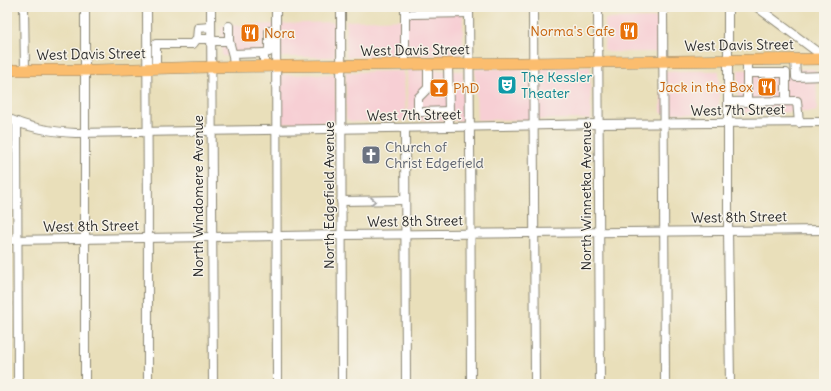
<svg xmlns="http://www.w3.org/2000/svg" width="831" height="391" font-family="Delius,sans-serif">
  <style>
    .built { fill: #f7cfd4 }
    .lines { fill: none; stroke-linecap: round; stroke-linejoin: round }
    .minor-casing { stroke: #8a8572; stroke-width: 10 }
    .major-casing { stroke: #8a8572; stroke-width: 12 }
    .minor { stroke: #fff; stroke-width: 8 }
    .major { stroke: #fbbd6e; stroke-width: 11 }
    .oneway { stroke: #a0a0a0 }
    .labels { text-anchor: middle; stroke-width: 3; stroke-linejoin: round; paint-order: stroke }
    .food-label { font-size: 14px; fill: #c56008; stroke: #f7f3e8; text-anchor: end }
    .street-label { font-size: 14px; fill: #2b2b2b; stroke: #f7f3e8 }
    .culture-label { font-size: 14px; fill: #0d838f; stroke: #f7f3e8; text-anchor: start }
    .worship-label { font-size: 14px; fill: #5b616d; stroke: #f7f3e8; text-anchor: start }
  </style>
  <rect width="100%" height="100%" fill="#f7f3e8"/>
  <filter id="ink" filterUnits="userSpaceOnUse"><feTurbulence type="fractalNoise" baseFrequency=".025" numOctaves="2"/><feDisplacementMap in="SourceGraphic" scale="8" xChannelSelector="R" yChannelSelector="G"/><feConvolveMatrix kernelMatrix="1 2 1 2 8 2 1 2 1" color-interpolation-filters="sRGB"/></filter>
  <filter id="wash" filterUnits="userSpaceOnUse"><feTurbulence type="fractalNoise" baseFrequency=".012" numOctaves="4" result="noise"/><feDisplacementMap in="SourceGraphic" scale="16" xChannelSelector="R" yChannelSelector="G"/><feGaussianBlur stdDeviation="0.9" result="paint"/><feColorMatrix in="noise" values="0 0 0 0 0 0 0 0 0 0 0 0 0 0 0 0 0 1.4 0 .05"/><feComposite in="paint" operator="in"/></filter>
  <g filter="url(#wash)">
    <rect width="100%" height="100%" fill="#e9dfba"/>
    <g class="built">
      <polygon points="408,7 463,7 463,55 347,57 346,54 346,21 408,19"/>
      <polygon points="662,18 662,52 608,52 604,50 605,19"/>
      <polygon points="334,22 335,57 278,57 269,56 222,56 221,26"/>
      <polygon points="590,67 591,119 477,120 475,69"/>
      <polygon points="813,69 816,71 817,109 815,112 738,113 738,70"/>
      <polygon points="407,70 463,71 464,121 408,120"/>
      <polygon points="404,71 406,121 352,122 346,119 346,72"/>
      <rect x="661" y="71" width="58" height="42"/>
      <polygon points="335,74 336,122 278,123 278,75"/>
    </g>
  </g>
  <g filter="url(#ink)">
    <g class="lines">
      <g class="minor-casing">
        <g id="minor">
          <polyline points="24,7 25,70"/>
          <polyline points="85,7 85,384"/>
          <path d="M147,7C148,133 148,258 148,384"/>
          <polyline points="211,7 213,384"/>
          <polyline points="276,7 277,384"/>
          <path d="M341,7C342,133 341,258 342,384"/>
          <polyline points="405,7 405,65"/>
          <path d="M469,7C470,133 471,258 471,384"/>
          <polyline points="533,7 535,384"/>
          <polyline points="598,7 600,384"/>
          <polyline points="663,7 665,384"/>
          <polyline points="728,7 728,230 730,384"/>
          <polyline points="757,7 824,57"/>
          <polyline points="412,14 469,13"/>
          <polyline points="229,26 229,41 233,56 234,67"/>
          <polyline points="197,39 198,28 211,27"/>
          <polyline points="211,41 229,41"/>
          <polyline points="233,54 264,53"/>
          <polyline points="795,59 796,77 824,76"/>
          <polyline points="747,60 747,102"/>
          <polyline points="428,64 428,88 418,98 418,109 421,112 449,111 449,127"/>
          <polyline points="448,64 449,111"/>
          <polyline points="264,66 264,53 269,52 269,31 276,31"/>
          <polyline points="156,69 156,44 193,44 197,39 211,39"/>
          <polyline points="747,73 786,73 786,101"/>
          <polyline points="728,102 797,101 799,123"/>
          <path d="M7,118C29,128 52,132 76,133L449,127L599,124L824,122"/>
          <polyline points="17,122 18,384"/>
          <polyline points="405,128 406,384"/>
          <polyline points="341,201 405,200"/>
          <polyline points="7,240 341,235 824,230"/>
        </g>
      </g>
      <g class="major-casing">
        <polyline id="major" points="7,70 95,70 210,67 824,59"/>
      </g>
      <use href="#minor" class="minor"/>
      <use href="#major" class="major"/>
    </g>
    <defs><path id="oneway-chevron" d="M-2-3.5L2.5 0L-2 3.5" fill="none" stroke-width="1.6" stroke-linecap="round" stroke-linejoin="round"/></defs>
    <use class="oneway" href="#oneway-chevron" transform="translate(373 201)"/>
  </g>
  <defs>
    <g id="restaurant-square" transform="scale(1)"><rect x="-9" y="-9" width="18" height="18" rx="4" fill="#e8710a" stroke="#f7f3e8"/><path d="M-5-6h1v4h1v-4h1v4h1v-4h1v5L-1.5 .5V6h-2V.5L-5-1ZM5-6V6H3V1.5H1.5Q1.5-4 5-6Z" fill="#fff"/></g>
    <g id="theatre-square" transform="scale(1)"><rect x="-9" y="-9" width="18" height="18" rx="4" fill="#0f9aa8" stroke="#f7f3e8"/><path d="M-5-5.5Q0-4 5-5.5V0Q5 5 0 6Q-5 5-5 0ZM-3.3-2.5H-1v1.5H-3.3ZM1-2.5H3.3v1.5H1ZM-2.8 1Q0 5.5 2.8 1Z" fill="#fff"/></g>
    <g id="bar-square" transform="scale(1)"><rect x="-9" y="-9" width="18" height="18" rx="4" fill="#e8710a" stroke="#f7f3e8"/><path d="M-6-5H6L.8 .8V4.5H3.5V6h-7V4.5H-.8V.8Z" fill="#fff"/></g>
    <g id="church-square" transform="scale(1)"><rect x="-9" y="-9" width="18" height="18" rx="4" fill="#6b7280" stroke="#f7f3e8"/><path d="M-1.2-6h2.4v3.5h3.3v2.4h-3.3V6h-2.4V-.1h-3.3v-2.4h3.3Z" fill="#fff"/></g>
  </defs>
  <g fill-rule="evenodd">
    <use href="#restaurant-square" x="629" y="31"/>
    <use href="#restaurant-square" x="250" y="33"/>
    <use href="#theatre-square" x="507" y="85"/>
    <use href="#restaurant-square" x="767" y="87"/>
    <use href="#bar-square" x="439" y="88"/>
    <use href="#church-square" x="371" y="155"/>
  </g>
  <g class="labels">
    <g class="food-label">
      <text x="615" y="36">Norma's Cafe</text>
      <text x="264" y="38" text-anchor="start">Nora</text>
      <text x="753" y="92">Jack in the Box</text>
      <text x="453" y="93" text-anchor="start">PhD</text>
    </g>
    <g class="street-label">
      <text transform="translate(739 45) rotate(-1)" y="5">West Davis Street</text>
      <text transform="translate(415 50) rotate(-1)" y="5">West Davis Street</text>
      <text transform="translate(91 54) rotate(-1)" y="5">West Davis Street</text>
      <text transform="translate(738 110) rotate(-1)" y="5">West 7th Street</text>
      <text transform="translate(414 115) rotate(-1)" y="5">West 7th Street</text>
      <text transform="translate(329 195) rotate(-90)" y="5">North Edgefield Avenue</text>
      <text transform="translate(198 196) rotate(-90)" y="5">North Windomere Avenue</text>
      <text transform="translate(586 196) rotate(-90)" y="5">North Winnetka Avenue</text>
      <text transform="translate(739 217) rotate(-1)" y="5">West 8th Street</text>
      <text transform="translate(415 221) rotate(-1)" y="5">West 8th Street</text>
      <text transform="translate(91 226) rotate(-1)" y="5">West 8th Street</text>
    </g>
    <g class="culture-label">
      <text x="521" y="82">The Kessler<tspan x="521" dy="16">Theater</tspan></text>
    </g>
    <g class="worship-label">
      <text x="385" y="152">Church of<tspan x="385" dy="16">Christ Edgefield</tspan></text>
    </g>
  </g>
  <rect width="831" height="391" fill="none" stroke="#f7f3e8" stroke-width="24"/>
</svg>
